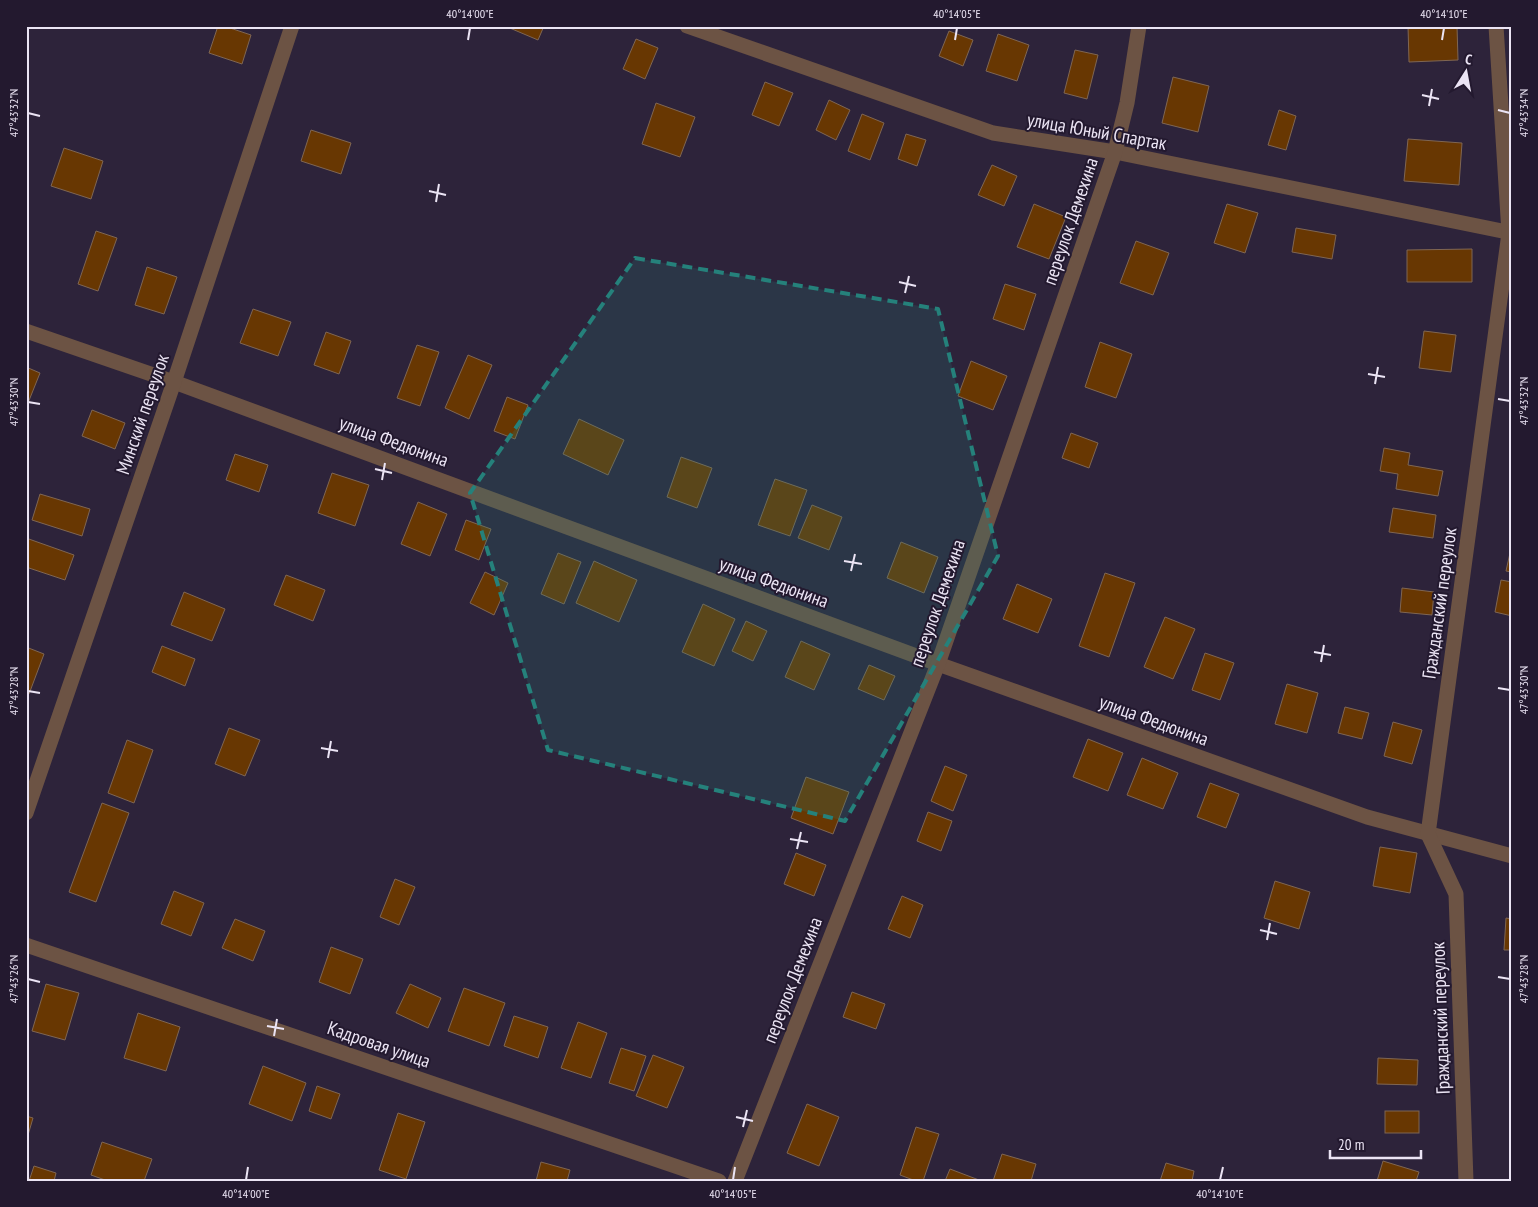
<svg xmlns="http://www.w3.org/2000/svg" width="1538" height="1207" font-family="'PT Sans Narrow',sans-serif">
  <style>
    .building { fill: #683702; stroke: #7f6653 }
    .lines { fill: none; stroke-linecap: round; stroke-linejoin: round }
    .minor { stroke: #6c5344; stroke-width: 15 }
    .marked { fill: #25817b; fill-opacity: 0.2; stroke: #25817b; stroke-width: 4; stroke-dasharray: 10 6; stroke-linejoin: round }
    .ticks { fill: none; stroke: #ebe4f4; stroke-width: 2 }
    .labels { text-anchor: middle; stroke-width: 4; stroke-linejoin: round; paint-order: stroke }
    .street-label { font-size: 19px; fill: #ebe4f4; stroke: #23192f }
    .neatline { fill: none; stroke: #ebe4f4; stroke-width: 2 }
    .ticks-label { font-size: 12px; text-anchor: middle; fill: #ebe4f4 }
  </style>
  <rect width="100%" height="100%" fill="#2d233a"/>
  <g class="building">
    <polygon points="218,26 224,26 251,35 242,64 209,53"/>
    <polygon points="505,26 544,26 538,40"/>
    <polygon points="1408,26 1457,26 1458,60 1409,62"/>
    <polygon points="949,31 973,40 963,66 939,56"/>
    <polygon points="998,34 1029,45 1017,81 986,71"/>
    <polygon points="636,39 658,48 645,79 623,69"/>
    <polygon points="1075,50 1098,55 1087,99 1064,93"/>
    <polygon points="1173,77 1209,86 1198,132 1162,123"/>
    <polygon points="765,82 793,93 779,126 752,115"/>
    <polygon points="829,100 850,110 836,140 816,130"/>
    <polygon points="656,103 695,117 680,157 642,144"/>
    <polygon points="1279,110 1296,116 1286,150 1268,145"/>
    <polygon points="862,114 884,123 870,160 848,151"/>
    <polygon points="311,130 351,143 341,174 301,161"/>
    <polygon points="906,134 926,140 917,166 898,159"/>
    <polygon points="1408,139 1462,143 1459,185 1404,181"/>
    <polygon points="64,148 103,161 91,199 51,186"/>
    <polygon points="992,165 1017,176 1004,206 978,195"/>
    <polygon points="1034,204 1066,217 1049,259 1017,247"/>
    <polygon points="1227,204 1258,213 1245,253 1214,243"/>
    <polygon points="1296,228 1336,235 1332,259 1292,252"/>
    <polygon points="96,231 117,238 98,291 78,284"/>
    <polygon points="1136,241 1169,253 1153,295 1120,283"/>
    <polygon points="1472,249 1472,282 1407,282 1407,250"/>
    <polygon points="147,267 177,277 164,314 135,305"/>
    <polygon points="1005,284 1036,294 1024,330 993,319"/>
    <polygon points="253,309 291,322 278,356 240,343"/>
    <polygon points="1424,331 1456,335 1451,372 1419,368"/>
    <polygon points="326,332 351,341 339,374 314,365"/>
    <polygon points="1100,342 1132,354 1116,398 1085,387"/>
    <polygon points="417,345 439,352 420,406 397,398"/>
    <polygon points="468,355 492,365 469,419 445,408"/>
    <polygon points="971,361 1007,376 993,410 958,396"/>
    <polygon points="26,367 40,373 26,408"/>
    <polygon points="507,397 528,405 515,439 494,431"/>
    <polygon points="92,410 125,423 115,449 82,436"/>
    <polygon points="579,419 624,440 608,475 563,454"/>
    <polygon points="1071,433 1098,443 1089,468 1062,458"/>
    <polygon points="1384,448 1410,453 1408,465 1443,471 1438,496 1396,489 1398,474 1380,471"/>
    <polygon points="235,454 268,465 259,492 226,480"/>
    <polygon points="681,457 712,468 697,508 667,497"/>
    <polygon points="332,473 369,485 355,526 318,513"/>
    <polygon points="775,479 807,490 790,536 758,525"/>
    <polygon points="40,494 90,509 82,536 32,520"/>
    <polygon points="418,502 447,514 430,556 401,544"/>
    <polygon points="812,505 842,517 829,550 798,538"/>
    <polygon points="1393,508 1436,515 1433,538 1389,532"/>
    <polygon points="466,520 491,529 479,560 455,550"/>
    <polygon points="26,538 74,555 65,580 26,567"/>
    <polygon points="901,542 938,557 924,593 887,578"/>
    <polygon points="1512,544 1512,572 1506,571"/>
    <polygon points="558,553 581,562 564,604 541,594"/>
    <polygon points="594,561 637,580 619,622 576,603"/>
    <polygon points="485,572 508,583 494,615 470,603"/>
    <polygon points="1105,573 1135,583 1109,657 1079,646"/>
    <polygon points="286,575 325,590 313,621 274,605"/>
    <polygon points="1501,580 1512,582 1512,616 1495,612"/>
    <polygon points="1017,584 1052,599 1038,633 1003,619"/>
    <polygon points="1402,588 1434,592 1432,615 1400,612"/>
    <polygon points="184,592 225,609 212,641 171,625"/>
    <polygon points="703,604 735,619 714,666 682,652"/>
    <polygon points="1165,617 1195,629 1173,679 1144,667"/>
    <polygon points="746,621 767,631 753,661 732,651"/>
    <polygon points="801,641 830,654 814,690 785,677"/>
    <polygon points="162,646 195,659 185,686 152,672"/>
    <polygon points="26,647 44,654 29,694 26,693"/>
    <polygon points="1205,653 1234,663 1220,700 1192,690"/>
    <polygon points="869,665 895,676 884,700 858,689"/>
    <polygon points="1287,684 1318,693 1307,733 1275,724"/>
    <polygon points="1345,707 1369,713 1362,739 1338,733"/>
    <polygon points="1393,722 1422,730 1412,764 1384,756"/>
    <polygon points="229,728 260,740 245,776 215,764"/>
    <polygon points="1088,739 1123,753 1108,791 1073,777"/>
    <polygon points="127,740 153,750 134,803 108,793"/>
    <polygon points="1142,758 1178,773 1163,809 1127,795"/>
    <polygon points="945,766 967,775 953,811 931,801"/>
    <polygon points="806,777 849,792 833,834 791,818"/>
    <polygon points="1210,783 1239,794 1226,828 1197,817"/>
    <polygon points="102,803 129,813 96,902 69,892"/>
    <polygon points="928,812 952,821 941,851 917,841"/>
    <polygon points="1380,847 1417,853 1410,893 1373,886"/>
    <polygon points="796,853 826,865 814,896 784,884"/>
    <polygon points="395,879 415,887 399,925 380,917"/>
    <polygon points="1275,881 1310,892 1299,929 1264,918"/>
    <polygon points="174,891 204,903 191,936 161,924"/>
    <polygon points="902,896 923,905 910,938 888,929"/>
    <polygon points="1506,918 1512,919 1512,950 1504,950"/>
    <polygon points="235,919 265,931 253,961 222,948"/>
    <polygon points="331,947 363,959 350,994 319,982"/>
    <polygon points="46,984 79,993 65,1040 32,1031"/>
    <polygon points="410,984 441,998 428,1028 396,1013"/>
    <polygon points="464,988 505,1003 489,1046 448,1031"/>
    <polygon points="852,992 885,1004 876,1029 843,1017"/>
    <polygon points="138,1013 180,1027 166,1071 124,1058"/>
    <polygon points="514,1016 548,1027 538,1058 504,1046"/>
    <polygon points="578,1022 607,1033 591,1078 561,1068"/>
    <polygon points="621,1048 646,1056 634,1091 609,1083"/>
    <polygon points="653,1055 684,1067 667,1108 636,1096"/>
    <polygon points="1378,1058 1418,1060 1417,1085 1377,1084"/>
    <polygon points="263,1066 306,1083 292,1121 249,1104"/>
    <polygon points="317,1086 340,1094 331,1119 309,1111"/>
    <polygon points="807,1104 839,1117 819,1166 787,1153"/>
    <rect x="1385" y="1111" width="34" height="22"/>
    <polygon points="398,1113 425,1122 406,1179 379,1170"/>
    <polygon points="26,1116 33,1118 26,1142"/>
    <polygon points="916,1127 939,1134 923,1181 916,1181 900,1175"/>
    <polygon points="102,1142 152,1159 144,1181 108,1181 91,1175"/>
    <polygon points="1002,1154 1036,1164 1031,1181 993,1181"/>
    <polygon points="1383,1161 1419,1172 1416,1181 1377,1181"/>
    <polygon points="541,1162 570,1170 567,1181 536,1181"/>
    <polygon points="1166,1163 1194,1171 1192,1181 1160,1181"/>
    <polygon points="34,1166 56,1173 54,1181 29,1181"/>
    <polygon points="950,1169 979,1180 979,1181 945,1181"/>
  </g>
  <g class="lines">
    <g class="minor">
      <polyline points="687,26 993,133 1115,152 1512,233"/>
      <polyline points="26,331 174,382 938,664 1367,817 1512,856"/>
      <polyline points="26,813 174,382 292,26"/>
      <polyline points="26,945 719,1181"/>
      <polyline points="735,1181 938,664 1115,152 1127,103 1139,26"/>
      <polyline points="1466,1181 1456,894 1428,834 1509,233 1496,26"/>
    </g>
  </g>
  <path class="marked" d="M635,258L938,309L998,556L845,821L548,750L470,493Z"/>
  <path class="ticks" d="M468,40L470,28M955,40L957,28M1442,40L1444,28M1422,95L1439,99M1429,106L1432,89M1498,110L1510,113M28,113L40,116M429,191L446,195M436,202L439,184M899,282L916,286M905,293L909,276M1368,374L1385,377M1375,384L1378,367M1498,399L1510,401M28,402L40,404M375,469L392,473M382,480L385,463M844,561L862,564M851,571L855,554M1314,652L1331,655M1321,662L1324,645M1498,688L1510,690M28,691L40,693M321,748L338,751M328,758L331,741M790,839L808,842M797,849L801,832M1260,930L1277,934M1267,940L1270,923M1498,977L1510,979M28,979L40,982M267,1026L284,1029M274,1036L277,1019M736,1117L753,1121M743,1127L747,1110M246,1180L248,1167M733,1180L735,1167M1220,1180L1223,1167"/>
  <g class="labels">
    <g class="street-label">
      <text transform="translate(1097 131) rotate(10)" y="7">улица Юный Спартак</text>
      <text transform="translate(1070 221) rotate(-71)" y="7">переулок Демехина</text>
      <text transform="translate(142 414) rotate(-71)" y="7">Минский переулок</text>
      <text transform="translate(394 441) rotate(20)" y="7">улица Федюнина</text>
      <text transform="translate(774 582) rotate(20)" y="7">улица Федюнина</text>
      <text transform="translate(937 603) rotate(-71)" y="7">переулок Демехина</text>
      <text transform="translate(1439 603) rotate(-82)" y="7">Гражданский переулок</text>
      <text transform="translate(1154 720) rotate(20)" y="7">улица Федюнина</text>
      <text transform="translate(792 980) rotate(-69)" y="7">переулок Демехина</text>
      <text transform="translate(1440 1018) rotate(-92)" y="7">Гражданский переулок</text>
      <text transform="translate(379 1044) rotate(19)" y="7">Кадровая улица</text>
    </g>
  </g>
  <rect width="1538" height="1207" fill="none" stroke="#23192f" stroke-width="55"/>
  <g transform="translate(1466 72) rotate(11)" stroke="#23192f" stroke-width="4" paint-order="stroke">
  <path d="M0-4L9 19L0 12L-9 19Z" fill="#ebe4f4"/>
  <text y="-8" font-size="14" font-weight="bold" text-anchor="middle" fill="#ebe4f4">С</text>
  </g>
  <path d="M1330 1150v8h91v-8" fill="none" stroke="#ebe4f4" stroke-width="2.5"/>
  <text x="1338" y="1150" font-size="15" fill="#ebe4f4" stroke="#23192f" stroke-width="4" paint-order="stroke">20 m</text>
  <rect x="28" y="28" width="1482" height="1152" class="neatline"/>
  <g class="ticks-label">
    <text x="470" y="18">40°14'00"E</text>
    <text x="957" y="18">40°14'05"E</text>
    <text x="1444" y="18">40°14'10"E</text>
    <text transform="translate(1524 113) rotate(-90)" y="4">47°43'34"N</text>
    <text transform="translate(14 113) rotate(-90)" y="4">47°43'32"N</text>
    <text transform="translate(1524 401) rotate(-90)" y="4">47°43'32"N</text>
    <text transform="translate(14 402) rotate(-90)" y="4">47°43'30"N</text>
    <text transform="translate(1524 690) rotate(-90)" y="4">47°43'30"N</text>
    <text transform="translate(14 691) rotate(-90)" y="4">47°43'28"N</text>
    <text transform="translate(1524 979) rotate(-90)" y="4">47°43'28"N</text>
    <text transform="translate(14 979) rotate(-90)" y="4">47°43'26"N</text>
    <text x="246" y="1198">40°14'00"E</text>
    <text x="733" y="1198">40°14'05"E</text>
    <text x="1220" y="1198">40°14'10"E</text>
  </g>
</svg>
